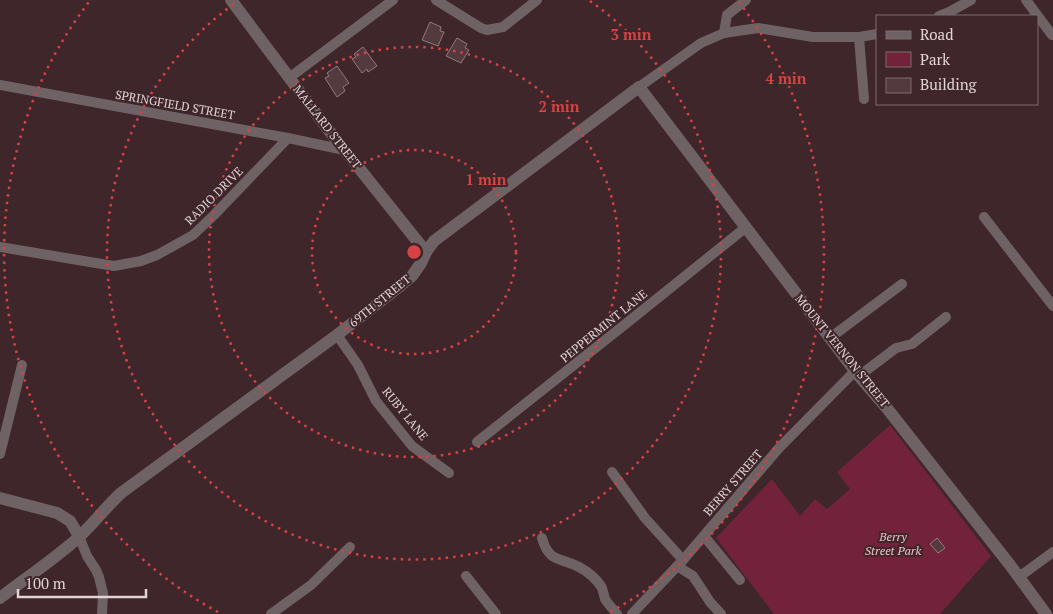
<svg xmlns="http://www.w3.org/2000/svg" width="1053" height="614" font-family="'PT Serif',serif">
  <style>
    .green { fill: #72233b }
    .building { fill: #533a3f; stroke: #94787d }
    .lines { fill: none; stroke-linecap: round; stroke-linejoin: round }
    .minor { stroke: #6e6264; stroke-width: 10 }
    .tertiary { stroke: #6e6264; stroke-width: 12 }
    .ring { fill: none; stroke: #d84242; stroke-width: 2.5; stroke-dasharray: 2.5 5 }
    .labels { text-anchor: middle; stroke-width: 4; stroke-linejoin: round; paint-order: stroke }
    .street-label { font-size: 12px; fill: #e2d3d5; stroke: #3e262b }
    .park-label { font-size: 12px; font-style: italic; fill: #f3c0ca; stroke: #3e262b }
    .centre { fill: #d84242; stroke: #3e262b; stroke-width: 2.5 }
    .ring-label { font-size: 15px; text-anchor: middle; font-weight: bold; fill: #d84242; stroke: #3e262b; stroke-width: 4; stroke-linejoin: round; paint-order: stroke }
  </style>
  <rect width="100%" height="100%" fill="#3e262b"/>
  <polygon class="green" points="890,425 991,556 940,614 774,614 716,538 772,479 800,516 815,499 827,509 850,489 837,472"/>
  <g class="building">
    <polygon points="430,22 441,27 440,31 444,32 438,46 422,40"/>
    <polygon points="457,38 467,44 465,48 469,50 461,63 446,56"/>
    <polygon points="363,47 377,66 368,72 367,69 362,73 352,59 356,57 354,54"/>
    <polygon points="337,66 349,83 343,87 345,91 337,97 325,78 329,76 327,73"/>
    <polygon points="937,538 945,548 938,553 930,544"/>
  </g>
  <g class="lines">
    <g class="minor">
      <polyline points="436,0 481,28 487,30 503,27 537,0"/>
      <polyline points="1026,0 1052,35"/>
      <polyline points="939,16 951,11 971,0"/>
      <polyline points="724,33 727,15 746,0"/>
      <polyline points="859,37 864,99"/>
      <polyline points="289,78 393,0"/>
      <polyline points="0,85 288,138 344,150"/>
      <polyline points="639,87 701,43 724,33 758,28 813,37 859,37 877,34"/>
      <polyline points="984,217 1053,306"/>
      <polyline points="0,247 114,266 141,261 157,255 193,235 214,215 288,138"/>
      <polyline points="337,335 358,365 376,401 412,446 449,473"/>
      <polyline points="830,338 902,284"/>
      <polyline points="859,376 896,348 912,344 946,317"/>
      <polyline points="477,442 628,322 745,228"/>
      <polyline points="0,454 22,365"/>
      <polyline points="612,472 645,518 683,560"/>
      <polyline points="79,536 87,556 96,570 99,577 103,593 102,614"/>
      <polyline points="704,536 740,580"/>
      <path d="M542,538C549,563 560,557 579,567C587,571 597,579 602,588C603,591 604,595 605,599C608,604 613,609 617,614"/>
      <polyline points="677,566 693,576 710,602 721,614"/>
      <polyline points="466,576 496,614"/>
      <polyline points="1019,577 1053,552"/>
      <polyline points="271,614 311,585 350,547"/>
      <polyline points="632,614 683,560 779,448 855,371"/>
    </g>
    <g class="tertiary">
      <polyline points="231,0 327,128 426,252"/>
      <polyline points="0,498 57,513 70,521 79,536"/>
      <path d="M0,598C26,578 53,560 78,538C93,524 106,507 121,493L337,335L400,286L412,276L421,263L426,252L434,241L639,87L859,376L886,407L1010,565L1046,614"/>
    </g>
  </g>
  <g class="ring">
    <circle cx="414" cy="252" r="102"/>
    <circle cx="414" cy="252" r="205"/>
    <path d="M590 1A307 307 0 1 1 238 1"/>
    <path d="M218 612A410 410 0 0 1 89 2M739 2A410 410 0 0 1 610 612"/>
  </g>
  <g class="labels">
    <g class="street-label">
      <text transform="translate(175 105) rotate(10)" y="4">SPRINGFIELD STREET</text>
      <text transform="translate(327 127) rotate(52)" y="4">MALLARD STREET</text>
      <text transform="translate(214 196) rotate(-45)" y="4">RADIO DRIVE</text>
      <text transform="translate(380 301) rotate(-39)" y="4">69TH STREET</text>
      <text transform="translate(604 326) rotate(-39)" y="4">PEPPERMINT LANE</text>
      <text transform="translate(842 351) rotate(51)" y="4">MOUNT VERNON STREET</text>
      <text transform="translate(405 414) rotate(51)" y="4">RUBY LANE</text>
      <text transform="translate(733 483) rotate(-49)" y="4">BERRY STREET</text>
    </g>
    <g class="park-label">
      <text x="893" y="541">Berry<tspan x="893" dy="14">Street Park</tspan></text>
    </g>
  </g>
  <circle cx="414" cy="252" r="8" class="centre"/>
  <g class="ring-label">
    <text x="631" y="40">3 min</text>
    <text x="786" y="84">4 min</text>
    <text x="559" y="112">2 min</text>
    <text x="486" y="185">1 min</text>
  </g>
  <rect x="876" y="15" width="162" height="90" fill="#3e262b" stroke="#806b6f"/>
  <rect x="886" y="31" width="25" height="8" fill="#6e6264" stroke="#806b6f"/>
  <text x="920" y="40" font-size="15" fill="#e2d3d5">Road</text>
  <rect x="886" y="52" width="25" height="15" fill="#72233b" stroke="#806b6f"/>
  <text x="920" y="65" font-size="15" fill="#e2d3d5">Park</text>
  <rect x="886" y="78" width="25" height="15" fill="#533a3f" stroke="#806b6f"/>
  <text x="920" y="90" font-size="15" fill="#e2d3d5">Building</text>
  <path d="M18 589v8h128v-8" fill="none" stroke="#e2d3d5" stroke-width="2.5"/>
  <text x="25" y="589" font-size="15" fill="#e2d3d5" stroke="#3e262b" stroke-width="4" paint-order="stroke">100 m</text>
</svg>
